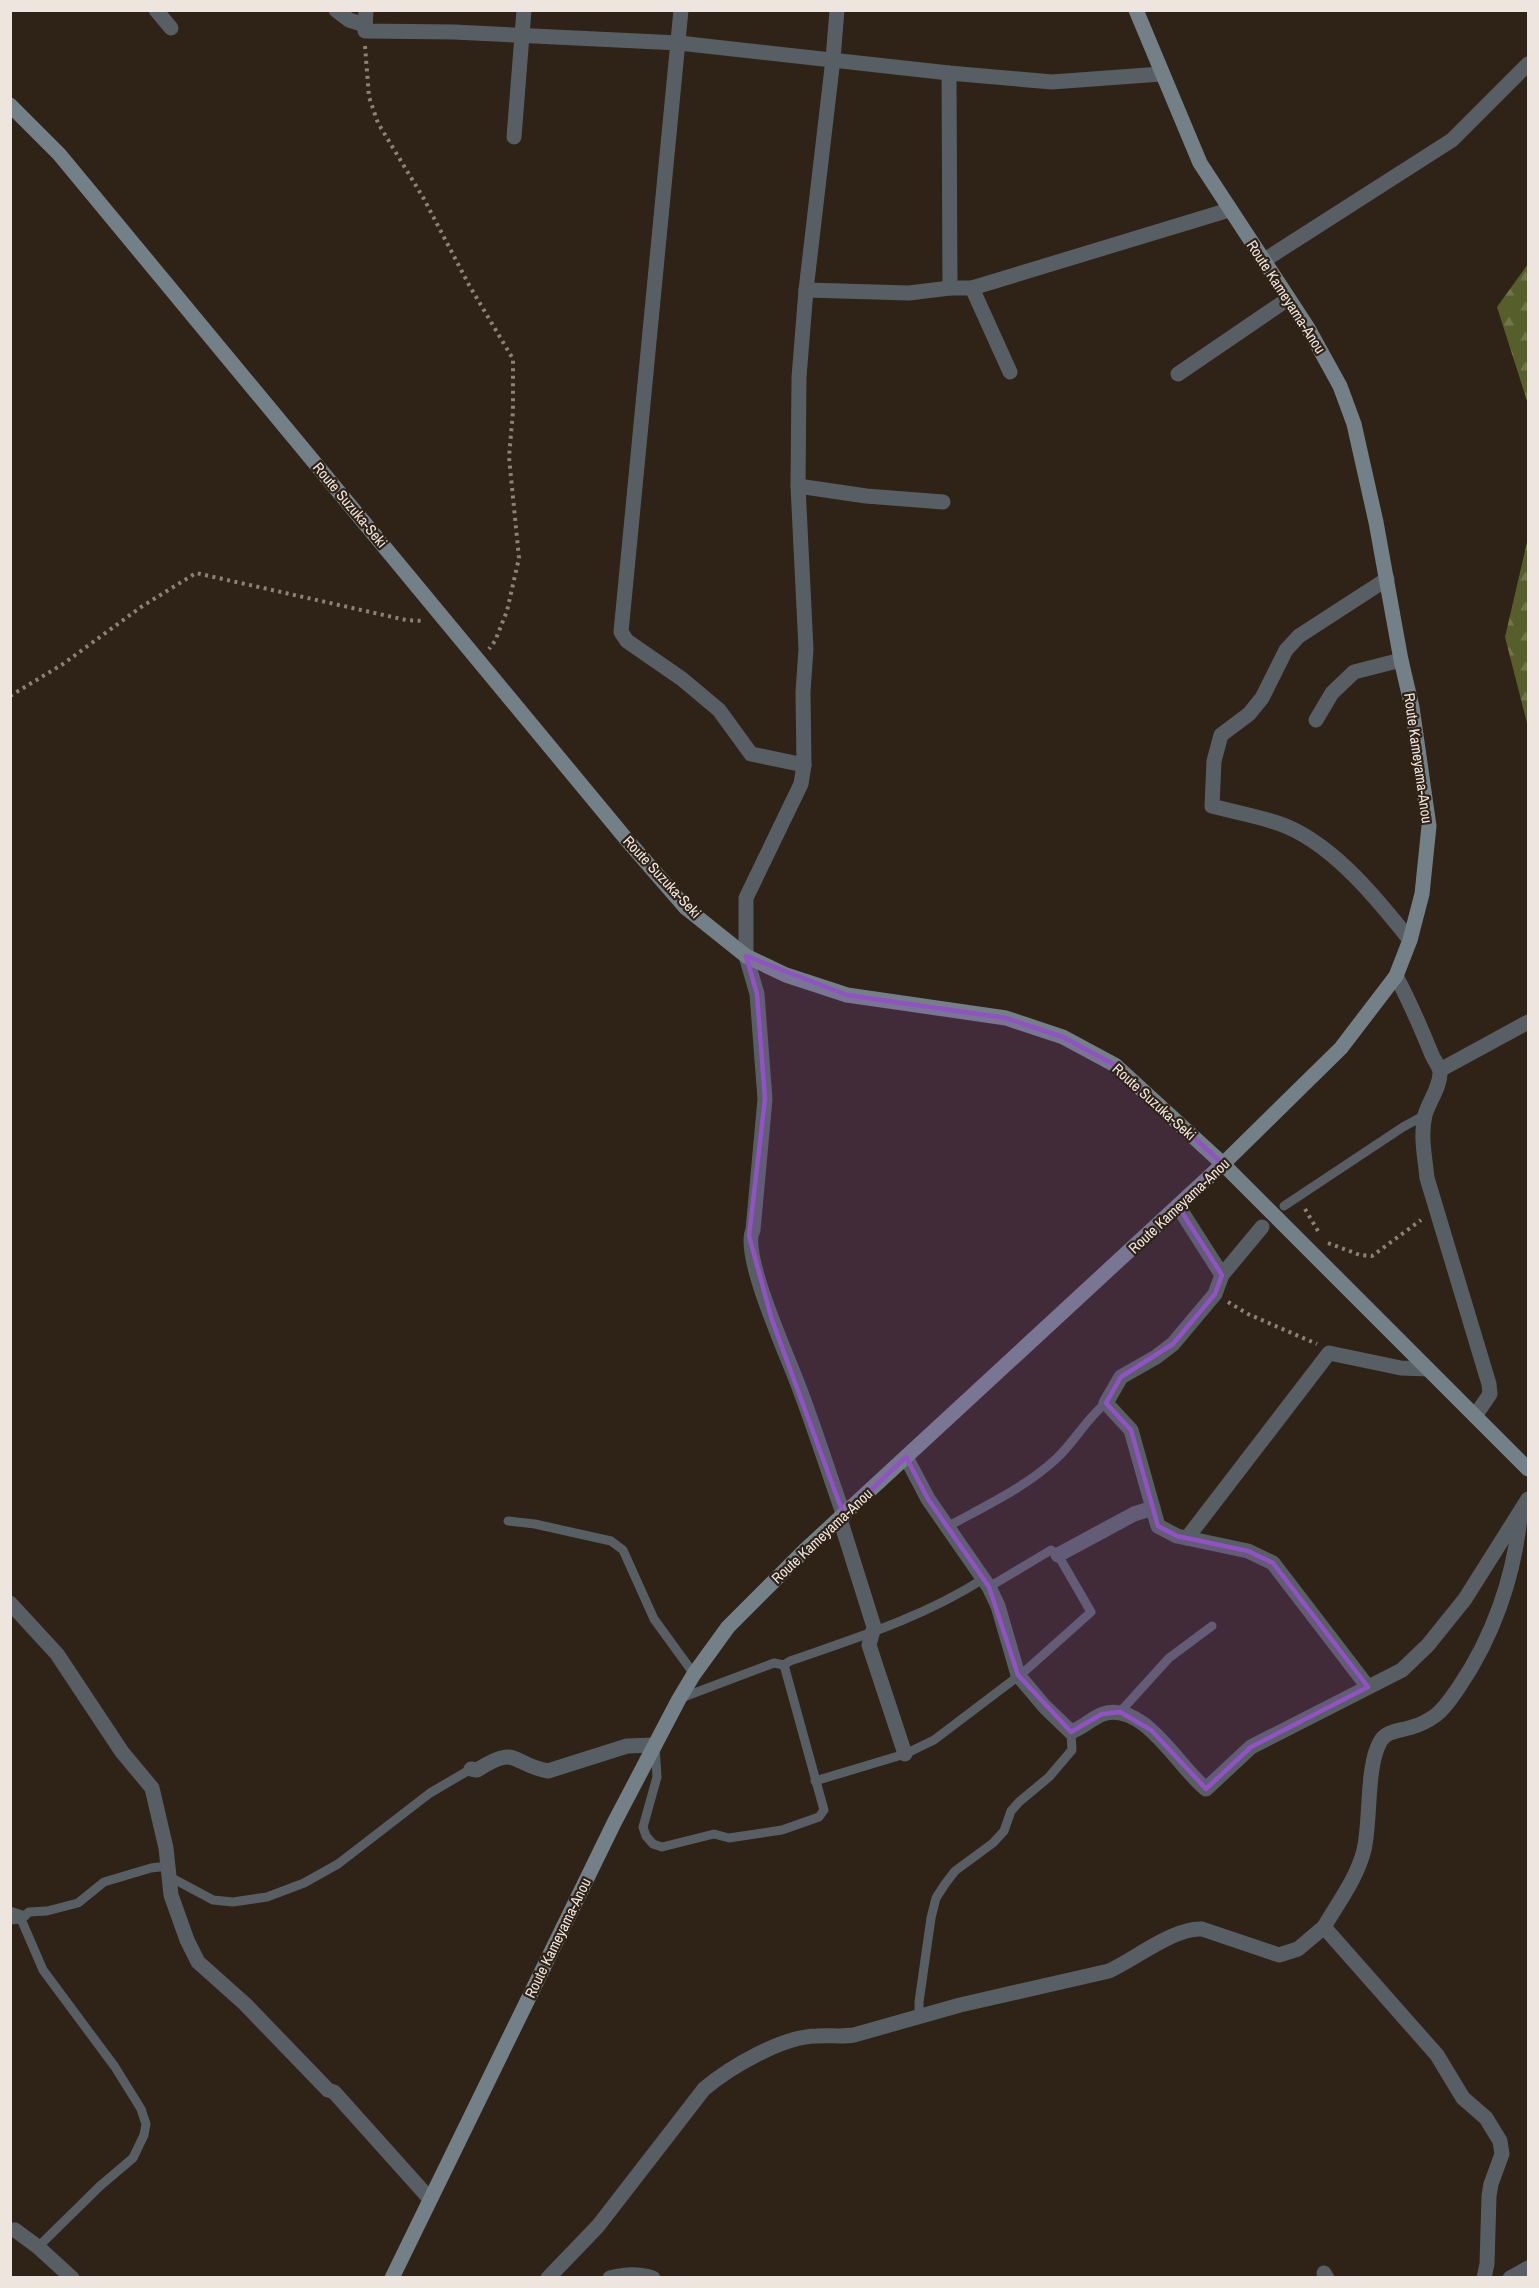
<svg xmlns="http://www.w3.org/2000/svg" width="1539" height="2288" font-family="'Archivo Narrow',sans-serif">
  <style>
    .forest { fill: url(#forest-firs) }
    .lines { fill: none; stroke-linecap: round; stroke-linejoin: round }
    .path { stroke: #8d8279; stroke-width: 4; stroke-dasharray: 3 4.5; stroke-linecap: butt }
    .service { stroke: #575f64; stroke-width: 9 }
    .minor { stroke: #575f64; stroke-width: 15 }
    .secondary { stroke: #738088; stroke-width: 15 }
    .marked { fill: #9251c5; fill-opacity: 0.2; stroke: #9251c5; stroke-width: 4.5; stroke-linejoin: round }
    .labels { text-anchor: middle; stroke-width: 4.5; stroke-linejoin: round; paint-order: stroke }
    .street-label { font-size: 15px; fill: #eee5de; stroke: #2f2216 }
  </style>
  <defs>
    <pattern id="forest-firs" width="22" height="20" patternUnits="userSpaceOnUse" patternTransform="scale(1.5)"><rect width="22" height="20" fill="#565f2c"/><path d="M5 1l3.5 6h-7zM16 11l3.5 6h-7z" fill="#6f764a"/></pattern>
  </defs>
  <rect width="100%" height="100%" fill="#2f2216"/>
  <g class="forest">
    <polygon points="1528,264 1528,404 1497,307"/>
    <polygon points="1528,538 1528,727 1505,637"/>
  </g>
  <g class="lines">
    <g class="path">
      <polyline points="365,46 369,97 378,123 424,199 469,285 513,359 513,411 509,457 519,558 507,611 495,641 489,649"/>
      <polyline points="10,696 63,664 141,607 196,573 406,620 423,621"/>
      <polyline points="1305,1209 1318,1231"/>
      <polyline points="1328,1243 1360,1255 1372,1256 1421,1220"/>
      <polyline points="1228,1302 1248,1314 1317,1344"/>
    </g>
    <g class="service">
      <polyline points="1284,1206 1403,1127 1425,1115"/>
      <polyline points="508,1521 535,1524 611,1541 623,1550 654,1619 694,1674"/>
      <path d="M947,1527C985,1506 1025,1488 1057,1458C1075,1441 1087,1418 1106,1403"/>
      <path d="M681,1698L774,1663L784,1665L790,1661C856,1638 924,1617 983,1579"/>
      <polyline points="1120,1712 1169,1658 1212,1626"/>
      <polyline points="655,1746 657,1777 643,1827 646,1836 653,1844 662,1847 714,1834 729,1838 782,1830 819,1817 824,1810 784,1665"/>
      <polyline points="815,1781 905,1754 934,1740 1025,1671 1091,1612 1058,1555 1051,1550 989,1587"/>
      <polyline points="170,1877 213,1900 233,1902 267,1897 304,1883 338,1864 430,1793 471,1769"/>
      <polyline points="10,1911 25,1916"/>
      <polyline points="21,1919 43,1970 115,2067 141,2109 146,2124 144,2135 133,2158 100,2186 38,2247"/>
      <polyline points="10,1920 21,1919 29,1912 47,1911 78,1903 104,1882 151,1868 168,1866"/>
      <polyline points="919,2016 919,2002 931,1918 936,1898 945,1884 955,1871 993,1843 1004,1831 1011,1811 1019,1802 1049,1777 1072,1750 1071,1732"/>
    </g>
    <g class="minor">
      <polyline points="156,10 171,28"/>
      <polyline points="336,10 349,20 365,25"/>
      <polyline points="366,10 365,31 454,32 679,43 949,73 1052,82 1161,74"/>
      <polyline points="681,10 621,632 627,641 682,679 719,710 751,754 804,765"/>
      <path d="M837,10L833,59L806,290L799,377L798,486L806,649L803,692L804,765L801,784L746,898V956L757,994L765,1099L753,1230C740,1254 790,1361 800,1390C816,1432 829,1474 844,1516"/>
      <polyline points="949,73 950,288"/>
      <polyline points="514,137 524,10"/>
      <polyline points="1263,261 1452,140 1528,64"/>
      <polyline points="972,288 1010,372"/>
      <polyline points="806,290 909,293 950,288 972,288 1229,210"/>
      <polyline points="1178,374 1288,299"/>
      <polyline points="798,486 866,496 943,502"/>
      <path d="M1387,579L1299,636L1286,650L1262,698L1249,714L1221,735L1214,761L1212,806C1237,813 1265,817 1288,827C1336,848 1378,900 1410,940"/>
      <polyline points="1316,720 1332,693 1354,672 1401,660"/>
      <path d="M1396,976C1410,1002 1421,1028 1432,1055C1434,1060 1439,1066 1440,1071C1441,1086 1429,1101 1425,1115C1420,1136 1425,1157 1427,1178L1489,1384L1490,1394L1475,1416"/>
      <polyline points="1440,1070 1528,1022"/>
      <polyline points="1178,1206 1222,1275"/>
      <polyline points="1262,1227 1222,1275 1215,1294 1173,1344 1156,1357 1121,1377 1106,1403 1131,1430 1158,1526 1177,1536 1248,1551 1273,1563 1368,1687"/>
      <path d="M906,1457L928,1499L989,1587L998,1606L1018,1675L1045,1707L1071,1732C1084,1727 1092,1718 1103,1714C1143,1700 1179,1768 1206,1789L1251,1747L1402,1670L1428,1645L1465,1599L1528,1499"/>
      <polyline points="840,1519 874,1627 869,1645 905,1754"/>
      <polyline points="1187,1538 1329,1353 1401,1368 1428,1369"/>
      <polyline points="1058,1555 1134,1514 1153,1508"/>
      <polyline points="10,1603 57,1654 122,1752 152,1788 166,1848 171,1895 187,1940 198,1962 245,2004 328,2090 334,2092 429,2198"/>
      <path d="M471,1769L477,1770C519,1744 510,1764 548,1771L627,1746L655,1745"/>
      <path d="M1324,1927C1338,1903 1357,1878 1364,1850C1371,1820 1366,1767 1380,1742C1386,1730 1401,1731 1412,1727C1420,1725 1429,1720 1436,1715C1446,1707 1452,1697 1459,1687C1493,1637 1514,1577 1520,1517"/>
      <polyline points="10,2230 15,2230 38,2247 72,2278"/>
      <polyline points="1324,2273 1327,2278"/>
      <path d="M548,2278L598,2226L704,2089C730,2067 783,2036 817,2036C830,2035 841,2037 854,2035L960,2005L1109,1971C1135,1959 1175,1927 1202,1929L1279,1955L1298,1949L1324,1927L1437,2055L1463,2098L1486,2118L1500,2141L1502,2154L1491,2184L1489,2196L1487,2264L1484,2278"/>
      <path d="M610,2278C624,2274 638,2273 653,2278"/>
      <polyline points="1510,2278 1528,2268"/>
    </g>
    <g class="secondary">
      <polyline points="10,105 59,154 627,840 686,908 746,956 786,975 847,995 1006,1018 1063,1037 1115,1065 1223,1164 1528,1469"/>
      <polyline points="392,2278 614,1823 679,1699 694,1674 728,1627 804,1551 1223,1164 1341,1048 1396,976 1410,940 1422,894 1429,826 1412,707 1401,660 1376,522 1354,424 1340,386 1308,328 1200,163 1136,10"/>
    </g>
  </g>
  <path class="marked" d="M746,956L847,995L1006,1018L1063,1037L1115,1065L1223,1164L1178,1206L1222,1275L1215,1294L1173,1344L1121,1377L1106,1403L1131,1430L1158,1526L1177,1536L1248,1551L1273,1563L1368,1687L1251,1747L1206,1789L1151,1730L1120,1712L1102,1714L1071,1732L1018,1675L989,1587L928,1499L906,1457L844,1516L772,1320L749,1236L765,1099L757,994Z"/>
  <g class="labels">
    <g class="street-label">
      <text transform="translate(1286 297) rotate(57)" y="5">Route Kameyama-Anou</text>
      <text transform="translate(350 505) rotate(50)" y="5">Route Suzuka-Seki</text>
      <text transform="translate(1418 758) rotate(82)" y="5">Route Kameyama-Anou</text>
      <text transform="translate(662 877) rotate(47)" y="5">Route Suzuka-Seki</text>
      <text transform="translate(1154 1102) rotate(42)" y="5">Route Suzuka-Seki</text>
      <text transform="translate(1179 1206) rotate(-43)" y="5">Route Kameyama-Anou</text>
      <text transform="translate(822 1536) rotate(-43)" y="5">Route Kameyama-Anou</text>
      <text transform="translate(558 1938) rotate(-64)" y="5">Route Kameyama-Anou</text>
    </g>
  </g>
  <rect width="1539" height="2288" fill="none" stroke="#eee5de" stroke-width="24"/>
</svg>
